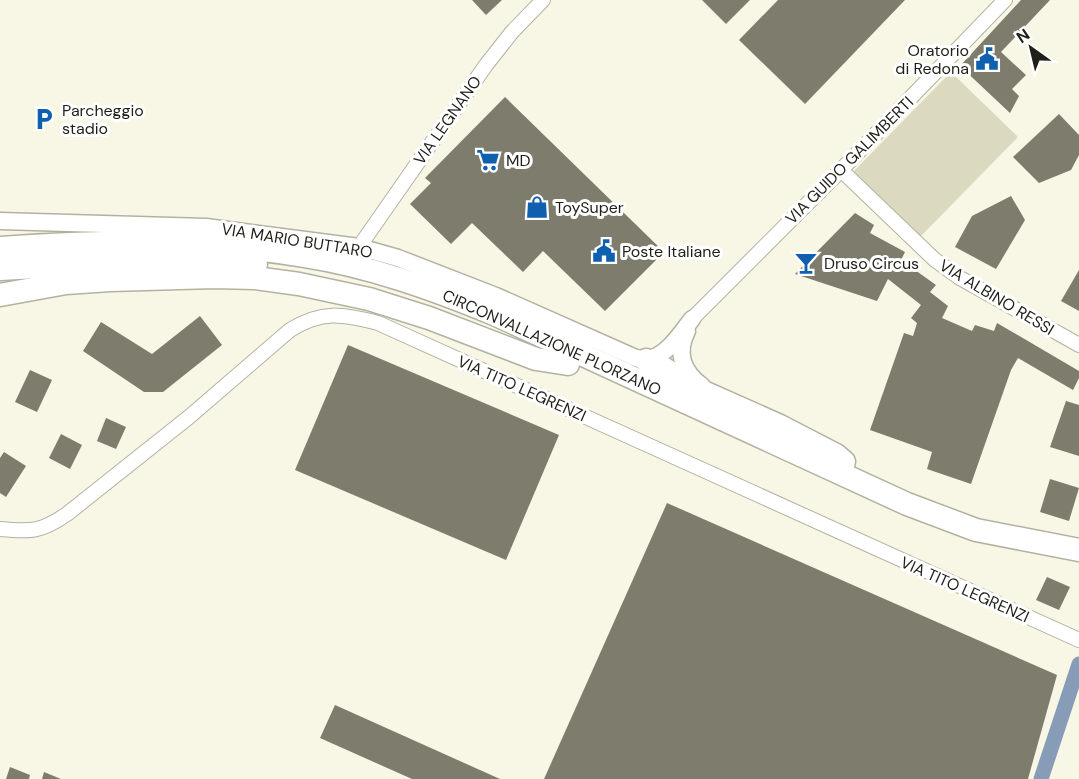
<svg xmlns="http://www.w3.org/2000/svg" width="1079" height="779" font-family="'DM Sans',sans-serif">
  <style>
    .green { fill: #dcd9c1 }
    .lines { fill: none; stroke-linecap: round; stroke-linejoin: round }
    .canal { stroke: #879db7; stroke-width: 15 }
    .building { fill: #7e7c6c }
    .minor-casing { stroke: #b3b2a1; stroke-width: 16 }
    .tertiary-casing { stroke: #b3b2a1; stroke-width: 19 }
    .trunk-casing { stroke: #b3b2a1; stroke-width: 25 }
    .minor { stroke: #fff; stroke-width: 14 }
    .tertiary { stroke: #fff; stroke-width: 16 }
    .trunk { stroke: #fff; stroke-width: 22 }
    .labels { text-anchor: middle; stroke-width: 6; stroke-linejoin: round; paint-order: stroke }
    .poi-label { font-size: 16px; fill: #1f1f18; stroke: #fff; text-anchor: start }
    .street-label { font-size: 16px; fill: #1f1f18; stroke: #fff }
  </style>
  <rect width="100%" height="100%" fill="#f8f7e5"/>
  <polygon class="green" points="951,72 1018,137 920,237 853,172"/>
  <g class="lines">
    <polyline class="canal" points="1041,779 1079,664"/>
  </g>
  <g class="building">
    <polygon points="472,0 502,0 486,15"/>
    <polygon points="702,0 750,0 726,24"/>
    <polygon points="778,0 905,0 805,104 739,40"/>
    <polygon points="1021,0 1050,0 1001,52 1026,75 1012,89 1019,96 1010,113 960,66"/>
    <polygon points="505,97 664,252 605,311 543,251 523,272 472,223 451,244 410,204 431,183 425,178"/>
    <polygon points="1059,114 1079,135 1079,155 1071,170 1039,183 1013,157"/>
    <polygon points="1011,196 1025,220 996,269 955,247 972,216"/>
    <polygon points="855,213 874,225 870,233 905,252 901,260 936,285 930,292 948,306 942,318 972,331 975,325 994,331 997,323 1079,371 1079,378 1073,390 1018,358 1011,370 971,484 927,469 932,452 870,430 904,333 913,336 917,323 911,318 921,305 888,279 877,301 795,274"/>
    <polygon points="1079,270 1079,311 1061,301"/>
    <polygon points="200,316 222,345 163,392 144,392 83,351 101,322 152,354"/>
    <polygon points="348,345 559,435 506,560 295,470"/>
    <polygon points="30,370 52,380 37,412 15,402"/>
    <polygon points="1066,401 1079,405 1079,456 1050,447"/>
    <polygon points="106,418 126,427 116,449 97,441"/>
    <polygon points="61,434 82,445 70,469 49,458"/>
    <polygon points="4,452 26,466 6,497 0,493 0,458"/>
    <polygon points="1050,479 1079,488 1069,521 1040,512"/>
    <polygon points="667,503 1057,675 1028,779 544,779"/>
    <polygon points="1047,577 1070,587 1059,610 1036,600"/>
    <polygon points="335,705 500,779 412,779 320,738"/>
    <polygon points="10,767 30,775 29,779 6,779"/>
    <polygon points="44,772 61,779 42,779"/>
  </g>
  <g class="lines">
    <g class="minor-casing">
      <g id="minor">
        <polyline points="841,170 935,260 960,278 1079,345"/>
        <polyline points="359,247 486,65 512,32 543,0"/>
        <polyline points="692,319 841,170 1005,0"/>
        <path d="M0,529C31,532 41,532 67,514L189,417L290,330C322,310 342,314 378,323L1079,640"/>
      </g>
    </g>
    <g class="tertiary-casing">
      <g id="tertiary">
        <path d="M0,221L206,227L359,247L398,258L496,296L629,355C633,357 639,359 643,359C664,361 681,333 692,319"/>
        <path d="M687,331C676,353 682,371 702,386"/>
      </g>
    </g>
    <g class="trunk-casing">
      <g id="trunk">
        <path d="M0,248C101,241 204,239 304,256C369,266 433,289 494,314L907,504L976,530L1079,550"/>
        <polyline points="0,269 110,263 210,261 256,264"/>
        <polyline points="0,295 66,283 110,280 214,277 255,278 299,284 369,299 429,318 536,359 568,364"/>
        <polyline points="646,360 665,369 690,386 780,426 836,455 844,462"/>
      </g>
    </g>
    <use href="#minor" class="minor"/>
    <use href="#tertiary" class="tertiary"/>
    <use href="#trunk" class="trunk"/>
  </g>
  <defs>
    <g id="civic-bare" transform="scale(1.8)"><path d="M-.6-6.5H3V-4.5H.6V-3L4-1V1h2V6H-6V1h2V-1L-.6-3ZM-1.2 2.5V6h2.4V2.5Z" fill="#0f60ae" stroke="#fff" stroke-width="2.5" paint-order="stroke"/></g>
    <g id="parking-bare" transform="scale(1.8)"><path d="M-3.5-5.5H1a3.5 3.5 0 0 1 0 7H-1V5.5H-3.5ZM-1-3.4V-.6H.8a1.4 1.4 0 0 0 0-2.8Z" fill="#0f60ae" stroke="#fff" stroke-width="2.5" paint-order="stroke"/></g>
    <g id="supermarket-bare" transform="scale(1.8)"><path d="M-6-5.5h2.5l.6 2H6L4.5 2H-2.5L-4.4-4H-6ZM-1.5 3.2a1.3 1.3 0 1 0 .1 0ZM3 3.2a1.3 1.3 0 1 0 .1 0Z" fill="#0f60ae" stroke="#fff" stroke-width="2.5" paint-order="stroke"/></g>
    <g id="shop-bare" transform="scale(1.8)"><path d="M-5-2.5h2.3a2.7 3.5 0 0 1 5.4 0H5L5.5 6h-11ZM-1.5-2.5h3a1.5 2.3 0 0 0-3 0Z" fill="#0f60ae" stroke="#fff" stroke-width="2.5" paint-order="stroke"/></g>
    <g id="bar-bare" transform="scale(1.8)"><path d="M-6-5H6L.8 .8V4.5H3.5V6h-7V4.5H-.8V.8Z" fill="#0f60ae" stroke="#fff" stroke-width="2.5" paint-order="stroke"/></g>
  </defs>
  <g fill-rule="evenodd">
    <use href="#civic-bare" x="987" y="59"/>
    <use href="#parking-bare" x="44" y="119"/>
    <use href="#supermarket-bare" x="488" y="160"/>
    <use href="#shop-bare" x="537" y="207"/>
    <use href="#civic-bare" x="604" y="251"/>
    <use href="#bar-bare" x="806" y="263"/>
  </g>
  <g class="labels">
    <g class="poi-label">
      <text x="969" y="56" text-anchor="end">Oratorio<tspan x="969" dy="18">di Redona</tspan></text>
      <text x="62" y="116">Parcheggio<tspan x="62" dy="18">stadio</tspan></text>
      <text x="506" y="166">MD</text>
      <text x="555" y="213">ToySuper</text>
      <text x="622" y="257">Poste Italiane</text>
      <text x="824" y="269">Druso Circus</text>
    </g>
    <g class="street-label">
      <text transform="translate(447 120) rotate(-55)" y="6">VIA LEGNANO</text>
      <text transform="translate(849 160) rotate(-45)" y="6">VIA GUIDO GALIMBERTI</text>
      <text transform="translate(297 240) rotate(9)" y="6">VIA MARIO BUTTARO</text>
      <text transform="translate(997 297) rotate(31)" y="6">VIA ALBINO RESSI</text>
      <text transform="translate(552 342) rotate(24)" y="6">CIRCONVALLAZIONE PLORZANO</text>
      <text transform="translate(522 388) rotate(24)" y="6">VIA TITO LEGRENZI</text>
      <text transform="translate(965 589) rotate(24)" y="6">VIA TITO LEGRENZI</text>
    </g>
  </g>
  <g transform="translate(1031 48) rotate(326)" stroke="#ffffff" stroke-width="4.5" paint-order="stroke">
  <path d="M0-4.5L10 22L0 15L-10 22Z" fill="#1f1f18"/>
  <text y="-9" font-size="16" font-weight="bold" text-anchor="middle" fill="#1f1f18">N</text>
  </g>
</svg>
